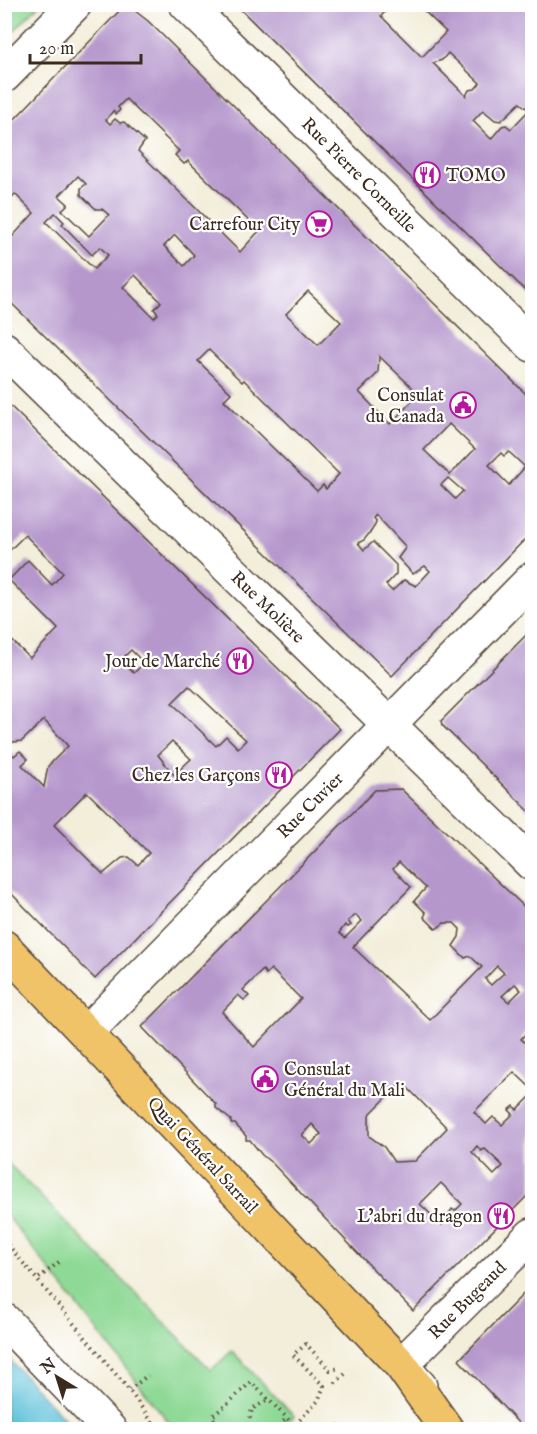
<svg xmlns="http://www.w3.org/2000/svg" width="537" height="1434" font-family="'IM FELL English',serif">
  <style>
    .green { fill: #8ed995; stroke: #64825a; stroke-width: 1.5 }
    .water { fill: #5bc0d9; stroke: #4b757c; stroke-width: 1.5 }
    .building { fill: #b597cc; fill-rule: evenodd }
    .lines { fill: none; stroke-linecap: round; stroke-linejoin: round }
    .minor-casing { stroke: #57473a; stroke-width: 36 }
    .major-casing { stroke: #57473a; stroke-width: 36 }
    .path { stroke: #57473a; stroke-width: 4; stroke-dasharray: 1.5 4.5; stroke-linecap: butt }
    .minor { stroke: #fff; stroke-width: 33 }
    .major { stroke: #f0c369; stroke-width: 33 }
    .labels { text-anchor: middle; stroke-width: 4.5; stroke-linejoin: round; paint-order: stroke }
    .street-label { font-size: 18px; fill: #3b2a1e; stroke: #fff }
    .poi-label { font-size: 18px; fill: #3b2a1e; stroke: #fff; text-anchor: end }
  </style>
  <rect width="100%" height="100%" fill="#fff"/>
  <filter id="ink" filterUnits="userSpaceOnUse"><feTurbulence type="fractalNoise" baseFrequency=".0167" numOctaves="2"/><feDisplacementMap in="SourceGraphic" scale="12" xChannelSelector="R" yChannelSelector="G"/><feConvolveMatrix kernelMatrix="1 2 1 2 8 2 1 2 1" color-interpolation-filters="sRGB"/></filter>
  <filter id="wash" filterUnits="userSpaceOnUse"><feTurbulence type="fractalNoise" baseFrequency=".008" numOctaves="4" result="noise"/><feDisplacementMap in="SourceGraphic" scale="24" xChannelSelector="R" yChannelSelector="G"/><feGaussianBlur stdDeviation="1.35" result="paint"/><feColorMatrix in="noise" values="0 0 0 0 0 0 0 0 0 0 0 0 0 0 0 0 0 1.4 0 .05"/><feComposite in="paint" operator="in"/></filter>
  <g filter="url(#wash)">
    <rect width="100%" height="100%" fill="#f3eeda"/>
    <g class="green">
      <polygon points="5,4 39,5 5,40 4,5"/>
      <polygon points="5,1160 211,1370 232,1351 294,1416 281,1429 174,1429 5,1213"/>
    </g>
    <polygon class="water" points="4,1355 5,1355 74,1429 5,1429"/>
    <g id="blocks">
      <g class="building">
        <path d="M126,4L148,21L532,400V532L392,676L4,296V214L11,221L5,227L13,236L34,213L15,194L4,205V130ZM126,99L179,151L175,155L184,164L188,161L259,231L240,252L138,151L145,141L124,122L120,123L115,119L110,124L106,120L113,111L116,114L120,110L118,107ZM78,176L86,184L81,188V195L96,209H102L109,215L89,236L62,210L68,204L59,196ZM55,213L64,222L62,224L92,255L100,247L108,255L94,269L46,222ZM175,235L194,255L184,266L164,246ZM135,275L161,302L154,309L158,314L154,318L123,287ZM308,291L341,322L318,345L286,314ZM209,350L242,382L244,380L339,474L326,489L323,485L317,491L224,400L231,393L198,361ZM379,356L419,394L390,424L359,392L378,373ZM449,424L475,449L450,475L424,450ZM509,452L525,467L509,485L489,465L501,453L504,456ZM448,478L463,491L455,499L441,485ZM376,515L406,547L398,558L413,574L425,566L430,571L416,586L404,580L392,591L386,585L396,574V565L373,542L364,550L358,543L364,540L372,530L376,522L373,518Z"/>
        <path d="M417,4H532V297L236,5H392L381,16L422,57L446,32ZM448,53L480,83L475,89L469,90L466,96L433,63L442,60ZM520,103L529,110L511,129L506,125L502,126L491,139L473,121L483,110L495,120L501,121Z"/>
        <path d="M4,400L340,729L95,979L4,886V747L14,756L20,751L28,759L22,765L44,787L48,766L68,746L44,720L22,741L4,743V681L8,678L4,675V633L30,658L58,629L9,580L28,560L52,585L63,573L25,535L4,556ZM131,650L144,663L134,673L121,660ZM189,686L246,740L238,748L226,736L216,746L172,703ZM172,741L191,759L174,775L158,755ZM87,792L149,853L138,865L129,857L122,858L103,874L54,825Z"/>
        <polygon points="532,629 532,814 442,725 441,721"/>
        <path d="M401,789L532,914V1026L521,1039L532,1050V1089L514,1072L474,1112L486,1124L493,1117L502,1125L513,1114L509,1110L514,1106L517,1110L532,1095V1191L413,1311L273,1164L262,1155L250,1140H246V1136L235,1124H231V1120L216,1108V1104L142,1027L375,790ZM399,862L426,888L414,901L426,913L424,917L436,929L444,923H454L460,929L459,937L453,946L465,958L470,956L482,967L430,1020L353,947L411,887L393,869ZM356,915L362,921L345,938L339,933L345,925L348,927L351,925L348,921ZM497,966L504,973L491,985L485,979ZM271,969L301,999L254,1047L222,1012L238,995L244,1000L249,996L243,990L263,970L266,974ZM515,984L521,990L509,1002L502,996ZM402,1082L447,1128L415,1161L394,1162L384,1147L369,1136V1115ZM312,1124L321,1134L311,1144L302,1135ZM477,1146L481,1151L485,1149L503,1166L494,1175L472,1152ZM441,1183L462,1204L455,1211L452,1209L442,1225L420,1204Z"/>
        <polygon points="532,1285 532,1430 525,1430 459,1360"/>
      </g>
    </g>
  </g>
  <g filter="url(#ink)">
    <use href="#blocks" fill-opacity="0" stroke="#57473a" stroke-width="1.5"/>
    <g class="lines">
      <g class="minor-casing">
        <g id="minor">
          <polyline points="186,4 532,345"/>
          <polyline points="4,76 75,4"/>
          <polyline points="4,349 532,864"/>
          <polyline points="87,1032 532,579"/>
          <polyline points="4,1320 110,1430"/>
          <polyline points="420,1386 401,1365 532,1235"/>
        </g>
      </g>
      <g class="major-casing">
        <polyline id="major" points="4,947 401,1365 447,1430"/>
      </g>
      <g class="path">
        <polyline points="5,1033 11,1027"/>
        <polyline points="4,1240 129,1390 158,1430"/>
        <polyline points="39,1278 59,1262"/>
        <polyline points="335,1383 345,1374"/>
        <polyline points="129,1390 148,1375"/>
        <path d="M220,1430L212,1416C226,1406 238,1394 251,1382L287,1418"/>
        <polyline points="247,1430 252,1409 268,1400"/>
        <polyline points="275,1430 287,1418 294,1426 318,1401 324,1386 293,1355 306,1344 330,1370 340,1368"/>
        <polyline points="335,1430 340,1424"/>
      </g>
      <use href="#minor" class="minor"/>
      <use href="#major" class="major"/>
    </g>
  </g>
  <defs>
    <g id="restaurant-ring" transform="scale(1.35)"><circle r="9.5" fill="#fff" stroke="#b5179e" stroke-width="1.5"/><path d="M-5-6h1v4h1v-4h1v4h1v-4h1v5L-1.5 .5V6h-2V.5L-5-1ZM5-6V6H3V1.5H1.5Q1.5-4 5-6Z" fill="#b5179e"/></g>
    <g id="supermarket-ring" transform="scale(1.35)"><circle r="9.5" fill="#fff" stroke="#b5179e" stroke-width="1.5"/><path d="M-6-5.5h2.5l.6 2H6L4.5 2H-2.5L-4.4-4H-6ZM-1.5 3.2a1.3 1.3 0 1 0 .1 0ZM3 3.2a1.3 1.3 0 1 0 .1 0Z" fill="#b5179e"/></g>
    <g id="civic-ring" transform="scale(1.35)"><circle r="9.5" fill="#fff" stroke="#b5179e" stroke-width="1.5"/><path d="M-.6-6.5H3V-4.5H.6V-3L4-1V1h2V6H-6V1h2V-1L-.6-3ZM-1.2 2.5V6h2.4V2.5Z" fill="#b5179e"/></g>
  </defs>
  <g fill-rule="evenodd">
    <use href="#restaurant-ring" x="427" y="175"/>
    <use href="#supermarket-ring" x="319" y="224"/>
    <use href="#civic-ring" x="463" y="405"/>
    <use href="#restaurant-ring" x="240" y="661"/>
    <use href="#restaurant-ring" x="279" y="775"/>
    <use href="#civic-ring" x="265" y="1079"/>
    <use href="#restaurant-ring" x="501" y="1216"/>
  </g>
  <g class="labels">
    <g class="street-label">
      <text transform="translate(359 175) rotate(45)" y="6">Rue Pierre Corneille</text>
      <text transform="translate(268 607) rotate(44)" y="6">Rue Molière</text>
      <text transform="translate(310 805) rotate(-45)" y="6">Rue Cuvier</text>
      <text transform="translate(203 1155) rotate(47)" y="6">Quai Général Sarrail</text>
      <text transform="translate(467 1300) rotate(-45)" y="6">Rue Bugeaud</text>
    </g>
    <g class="poi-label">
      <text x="446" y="181" text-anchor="start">TOMO</text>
      <text x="300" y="230">Carrefour City</text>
      <text x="444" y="401">Consulat<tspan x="444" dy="21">du Canada</tspan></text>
      <text x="220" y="667">Jour de Marché</text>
      <text x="260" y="781">Chez les Garçons</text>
      <text x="284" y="1075" text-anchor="start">Consulat<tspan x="284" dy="21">Général du Mali</tspan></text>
      <text x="482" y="1222">L’abri du dragon</text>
    </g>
  </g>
  <rect width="537" height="1434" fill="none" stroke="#fff" stroke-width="24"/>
  <g transform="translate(57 1377) rotate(322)" stroke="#ffffff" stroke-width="4.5" paint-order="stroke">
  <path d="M0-4.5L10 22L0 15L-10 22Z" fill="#3b2a1e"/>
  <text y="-9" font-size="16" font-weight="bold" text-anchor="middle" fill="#3b2a1e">N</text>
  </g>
  <path d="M30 54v9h111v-9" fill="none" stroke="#3b2a1e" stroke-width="3"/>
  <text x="39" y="54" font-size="18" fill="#3b2a1e" stroke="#ffffff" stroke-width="4.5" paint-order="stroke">20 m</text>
</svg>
